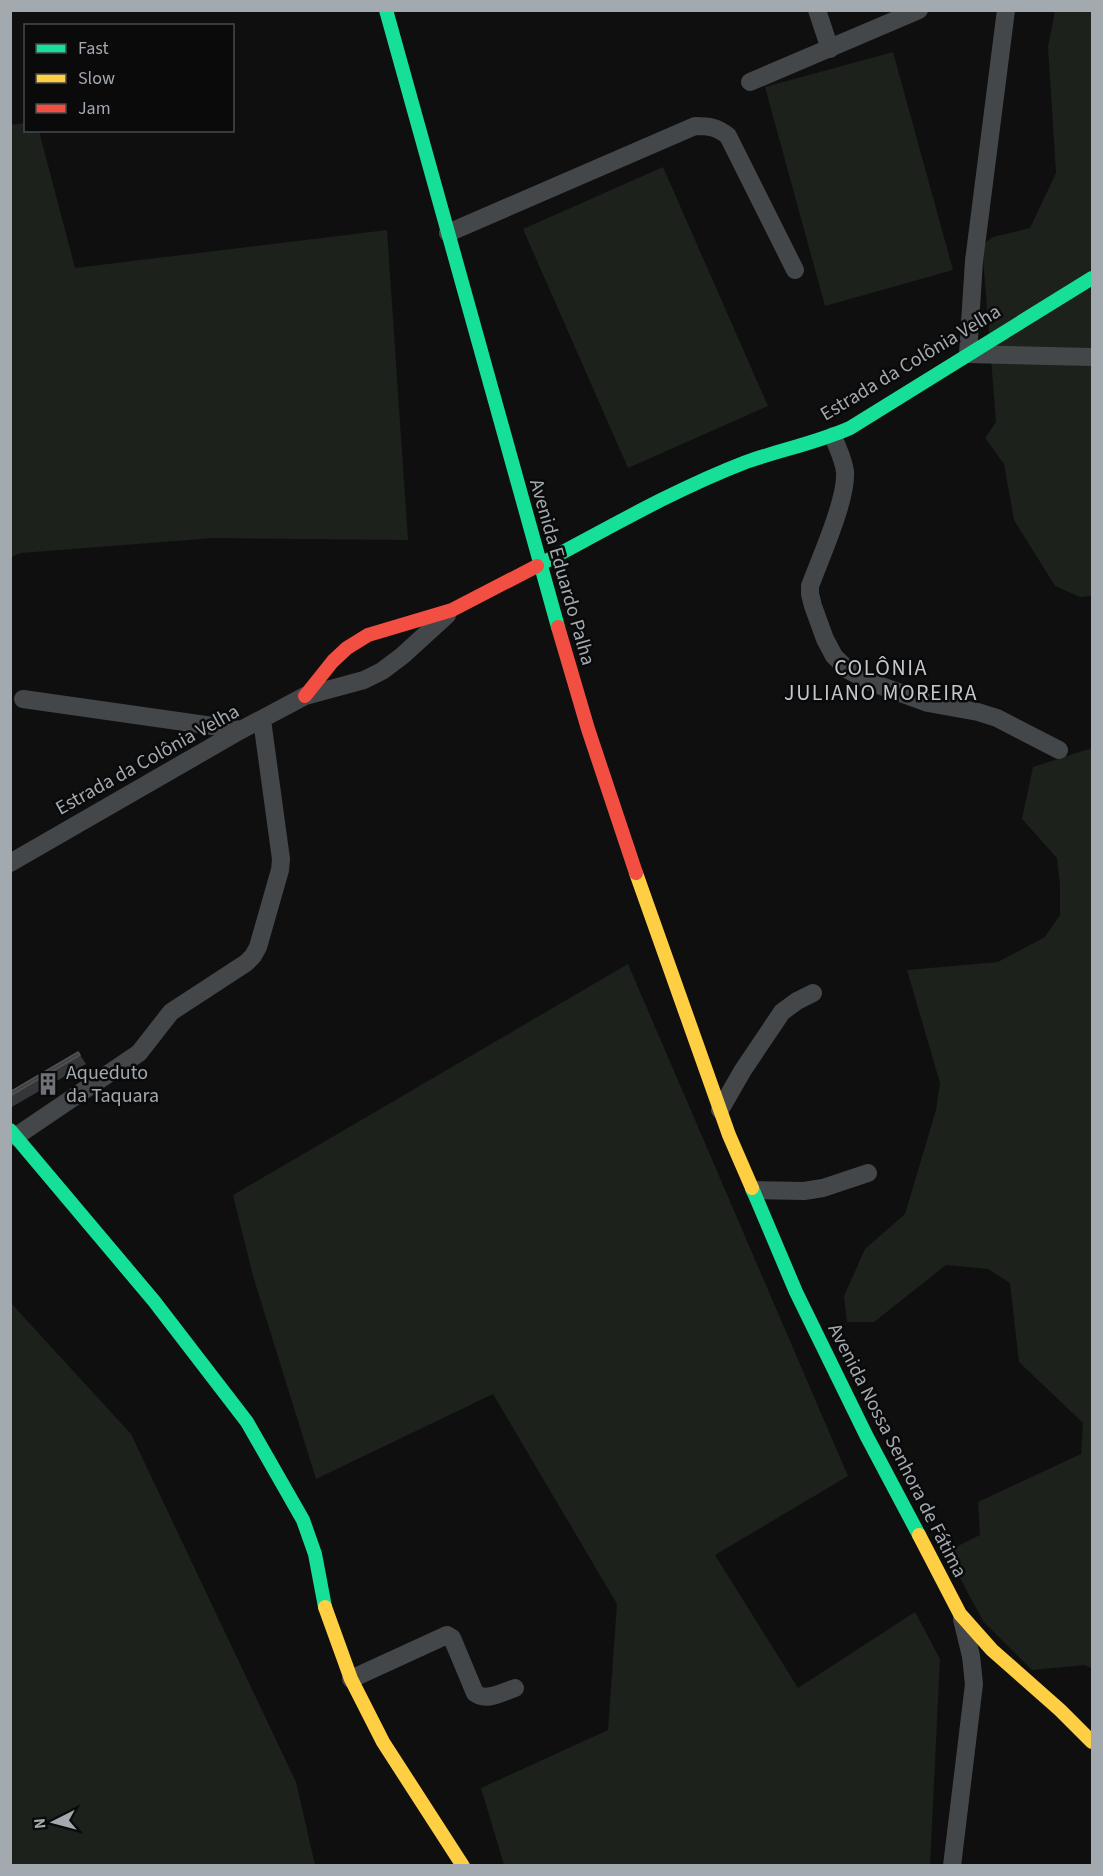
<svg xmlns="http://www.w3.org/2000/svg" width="1103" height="1876" font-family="'Source Sans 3',sans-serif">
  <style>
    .green { fill: #1c211c }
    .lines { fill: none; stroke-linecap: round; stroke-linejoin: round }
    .street { stroke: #444749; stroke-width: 18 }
    .fast { stroke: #16e098; stroke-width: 14 }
    .slow { stroke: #ffcf43; stroke-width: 14 }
    .jam { stroke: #f24e42; stroke-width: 14 }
    .wall { fill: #353637 }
    .building { fill: #414244; stroke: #505255; stroke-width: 1.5 }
    .labels { text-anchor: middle; stroke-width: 5; stroke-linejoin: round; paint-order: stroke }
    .street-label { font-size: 20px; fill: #a2a9af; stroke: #0a0a0b }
    .poi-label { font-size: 20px; fill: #a2a9af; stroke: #0a0a0b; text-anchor: start }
    .quarter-label { font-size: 22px; letter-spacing: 1.5px; fill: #c2c7cc; stroke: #0a0a0b }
  </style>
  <rect width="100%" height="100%" fill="#0f0f10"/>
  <g class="green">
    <polygon points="1055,11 1092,11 1092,596 1080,597 1055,586 1014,520 1004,464 985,438 996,422 982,245 993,237 1030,228 1056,173 1048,47"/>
    <polygon points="893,52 953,270 825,306 765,87"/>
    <polygon points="25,123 26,130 39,131 75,268 387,230 408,540 214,538 21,553 11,557 10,125"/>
    <polygon points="663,167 768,406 628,468 523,229"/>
    <polygon points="1092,748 1092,1669 1085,1665 1032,1670 983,1621 946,1552 980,1535 978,1502 1081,1454 1083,1423 1019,1362 1010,1283 988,1269 946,1265 874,1322 847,1322 844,1296 865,1249 905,1214 936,1110 940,1083 907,970 998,962 1045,937 1060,915 1060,885 1057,858 1022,819 1033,767"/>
    <polygon points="628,964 848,1476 715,1555 798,1688 915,1612 940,1659 930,1865 504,1865 481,1788 608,1730 617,1604 493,1394 316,1479 253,1276 233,1195"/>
    <polygon points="10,1302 131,1434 296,1782 315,1865 11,1865"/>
  </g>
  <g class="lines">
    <g class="street">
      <polyline points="817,10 830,49"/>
      <polyline points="1006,10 974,261 968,354 1092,357"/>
      <polyline points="750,82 919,10"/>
      <path d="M448,233L695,126C709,126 717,127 728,136L795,270"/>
      <path d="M833,436C837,447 844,460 845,472C847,499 820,559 810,586V594L813,606L825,639L834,656L848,670L873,683L928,703L978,712L997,718L1059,750"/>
      <polyline points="23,699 241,730"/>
      <polyline points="10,863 241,730 305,696 364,680 382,671 402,656 447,615"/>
      <polyline points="720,1110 743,1070 782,1012 797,1001 813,993"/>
      <polyline points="15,1137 139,1053 171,1012 246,963 253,956 258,947 280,870 281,859 262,720"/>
      <polyline points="754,1190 804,1191 823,1188 868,1173"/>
      <path d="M351,1679L447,1635L452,1638L475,1693C486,1702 503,1692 515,1688"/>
      <polyline points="952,1866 974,1684 971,1656 962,1619"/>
    </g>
    <g class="fast">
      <polyline points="386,10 558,627"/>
      <path d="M537,566C605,530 673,490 746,462C780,450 816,443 850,428L1092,278"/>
      <polyline points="10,1130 154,1301 247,1422 303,1520 315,1554 325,1607"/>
      <polyline points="752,1188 796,1292 866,1435 919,1535"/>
    </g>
    <g class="slow">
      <polyline points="636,873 729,1135 752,1188"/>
      <polyline points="919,1535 960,1614 992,1650 1060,1710 1092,1742"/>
      <polyline points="325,1607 351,1679 383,1742 463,1866"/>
    </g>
    <g class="jam">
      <polyline points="558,627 588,729 636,873"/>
      <polyline points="305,696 333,661 347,648 368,635 452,610 537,566"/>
    </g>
  </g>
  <polygon class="wall" points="78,1052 86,1064 10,1108 10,1092"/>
  <polygon class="building" points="78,1052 80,1055 10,1096 10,1092"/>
  <defs>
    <g id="building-bare" transform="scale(1.8)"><path d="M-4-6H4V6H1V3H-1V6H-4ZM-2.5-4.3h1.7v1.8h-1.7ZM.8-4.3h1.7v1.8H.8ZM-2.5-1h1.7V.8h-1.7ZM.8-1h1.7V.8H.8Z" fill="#6f7377" stroke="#0a0a0b" stroke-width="2.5" paint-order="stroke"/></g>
  </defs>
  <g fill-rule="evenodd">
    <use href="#building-bare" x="48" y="1084"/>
  </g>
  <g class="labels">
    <g class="street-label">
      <text transform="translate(910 362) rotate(-31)" y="7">Estrada da Colônia Velha</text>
      <text transform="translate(563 572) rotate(74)" y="7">Avenida Eduardo Palha</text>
      <text transform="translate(147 759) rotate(-29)" y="7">Estrada da Colônia Velha</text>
      <text transform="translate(898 1450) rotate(63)" y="7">Avenida Nossa Senhora de Fátima</text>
    </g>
    <g class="poi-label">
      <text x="66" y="1079">Aqueduto<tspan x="66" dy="23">da Taquara</tspan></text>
    </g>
    <g class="quarter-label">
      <text x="881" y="675">COLÔNIA<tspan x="881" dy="25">JULIANO MOREIRA</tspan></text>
    </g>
  </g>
  <rect width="1103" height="1876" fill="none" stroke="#a2a9af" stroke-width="24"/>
  <rect x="24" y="24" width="210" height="108" fill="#0a0a0b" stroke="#474a4d" stroke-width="1.5"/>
  <rect x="36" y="44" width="30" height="9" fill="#16e098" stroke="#474a4d" stroke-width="1.5"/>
  <text x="78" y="54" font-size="18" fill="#a2a9af">Fast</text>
  <rect x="36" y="74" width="30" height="9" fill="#ffcf43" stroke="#474a4d" stroke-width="1.5"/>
  <text x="78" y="84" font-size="18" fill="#a2a9af">Slow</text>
  <rect x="36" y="104" width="30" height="9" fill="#f24e42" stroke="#474a4d" stroke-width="1.5"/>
  <text x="78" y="114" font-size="18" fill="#a2a9af">Jam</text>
  <g transform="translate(54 1822) rotate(264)" stroke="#0a0a0b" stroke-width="4.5" paint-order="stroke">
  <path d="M0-4.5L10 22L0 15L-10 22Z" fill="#a2a9af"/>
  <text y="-9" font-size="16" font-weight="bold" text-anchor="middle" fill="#a2a9af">N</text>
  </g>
</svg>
